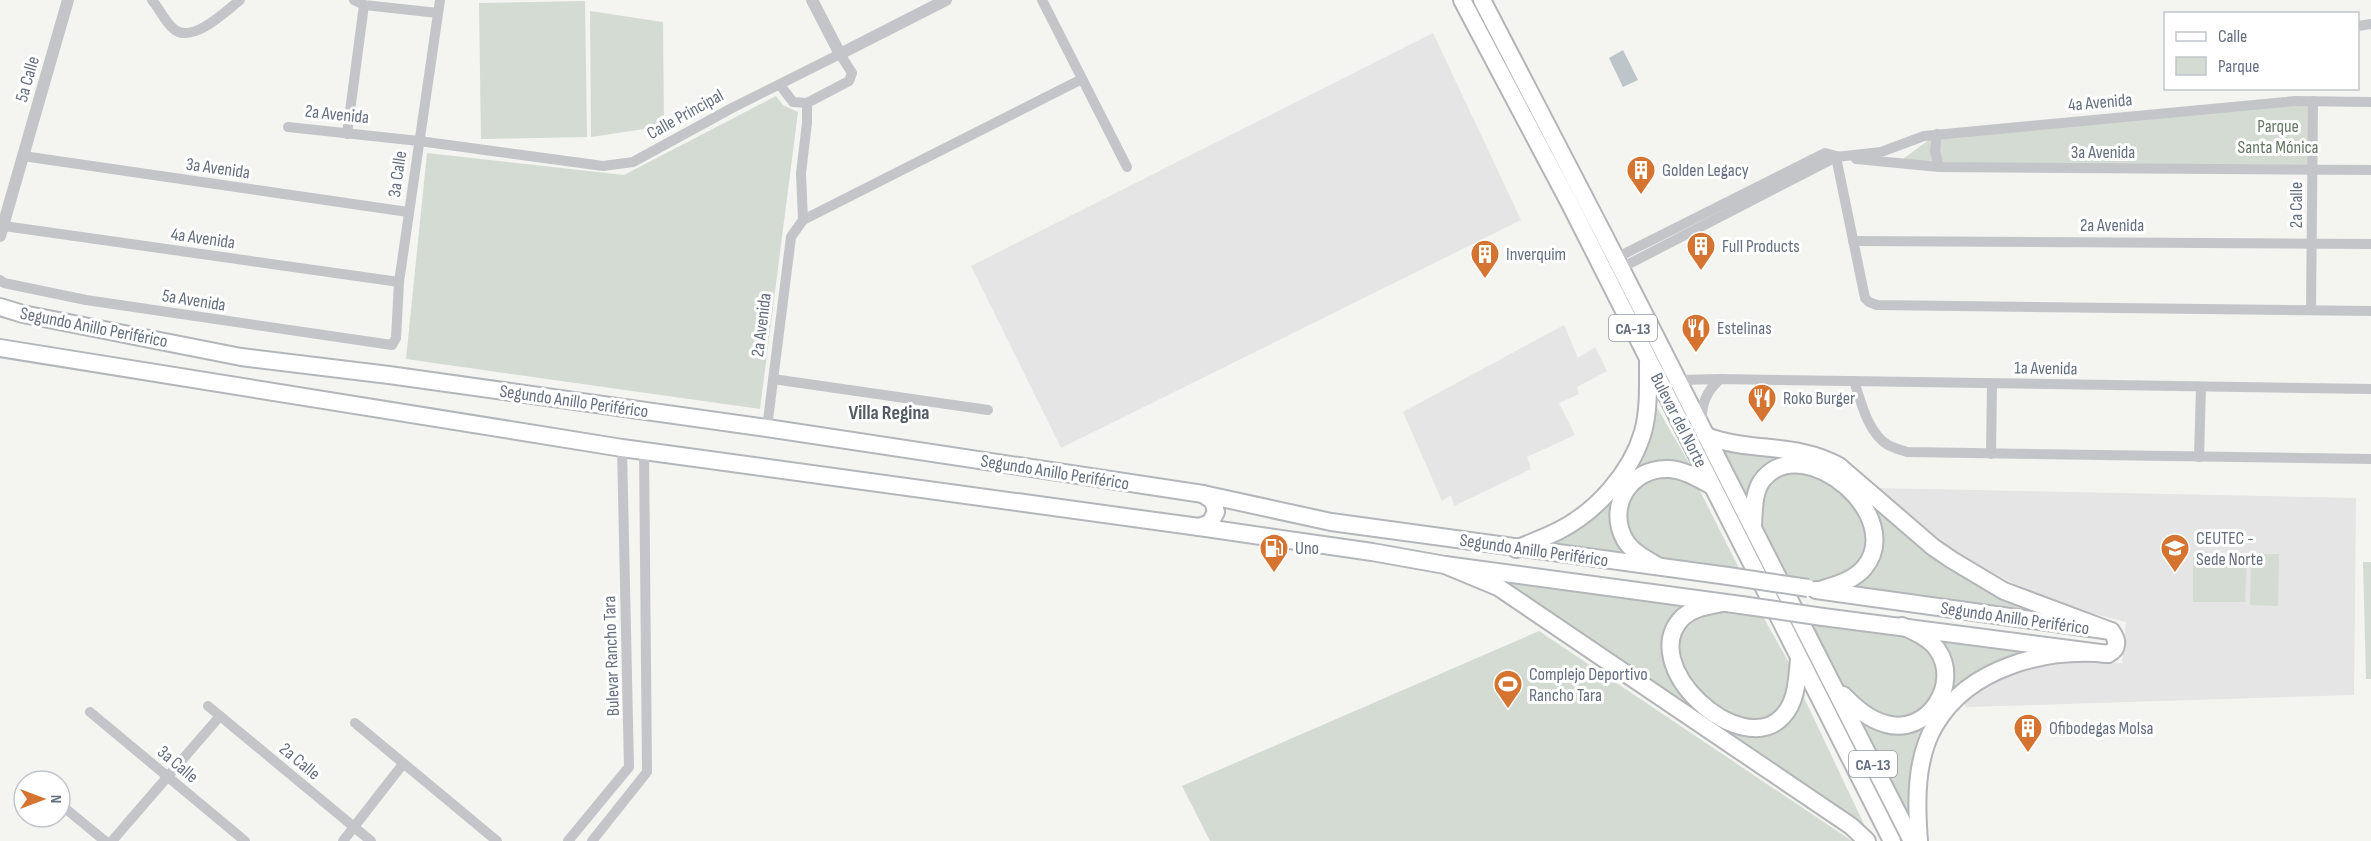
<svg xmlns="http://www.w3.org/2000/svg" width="2371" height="841" font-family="'Sofia Sans Condensed',sans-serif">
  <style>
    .built { fill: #e4e5e4 }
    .green { fill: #d4dbd2 }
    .water { fill: #bdc4ca }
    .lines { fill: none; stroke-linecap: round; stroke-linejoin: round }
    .primary-casing { stroke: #b3b6ba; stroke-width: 20 }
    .trunk-casing { stroke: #b3b5b9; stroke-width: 20 }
    .minor { stroke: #c3c5c9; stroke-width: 10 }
    .tertiary { stroke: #c3c5c9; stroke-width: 12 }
    .primary { stroke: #fff; stroke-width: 16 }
    .trunk { stroke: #fff; stroke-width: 16 }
    .primary-bridge-casing { stroke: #b3b6ba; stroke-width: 20; stroke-linecap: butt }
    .primary-bridge { stroke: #fff; stroke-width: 16 }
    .labels { text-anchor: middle; stroke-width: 6; stroke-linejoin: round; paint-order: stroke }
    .shield { fill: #fff; stroke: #939aa6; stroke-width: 1.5 }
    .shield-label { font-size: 16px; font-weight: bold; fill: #656f80 }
    .street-label { font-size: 18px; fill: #656f80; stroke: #fff }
    .park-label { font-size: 18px; fill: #647764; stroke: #fff }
    .poi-label { font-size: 18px; fill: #656f80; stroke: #fff; text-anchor: start }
    .neighbourhood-label { font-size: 20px; font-weight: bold; fill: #535a65; stroke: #fff }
  </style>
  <rect width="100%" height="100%" fill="#f4f4f1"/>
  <g class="built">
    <polygon points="1433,33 1521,220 1061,448 971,266"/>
    <polygon points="1564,325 1578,358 1595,347 1607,371 1577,387 1579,394 1559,403 1575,435 1527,457 1531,469 1454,506 1451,495 1442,501 1403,412"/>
    <polygon points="1877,488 2356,498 2354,695 1966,707 1963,702 1992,681 2030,668 2084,661 2122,663 2126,622 2045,601 1944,545"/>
  </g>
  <g class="green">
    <polygon points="585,1 587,137 481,139 479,3"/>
    <polygon points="590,11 663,22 664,126 591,137"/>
    <polygon points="776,96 783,105 798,112 760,409 406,359 427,153 624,175"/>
    <polygon points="2313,101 2312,170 1896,164 1937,134"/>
    <polygon points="1651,397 1693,470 1671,466 1618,496 1636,558 1533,544 1611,496"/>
    <path d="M1718,444L1728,448C1766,452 1804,451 1838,469L1930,549L2000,593L2044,616L1841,587C1859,580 1873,568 1876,548C1889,472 1751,418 1751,509Z"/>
    <polygon points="1779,472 1814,472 1851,496 1870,541 1862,564 1822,584 1788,578 1758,522 1759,497"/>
    <path d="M1670,474L1696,483L1741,572L1655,560L1642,553L1623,526C1628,484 1627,482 1670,474Z"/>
    <polygon points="2251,554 2279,554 2278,606 2250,605"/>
    <polygon points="2193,557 2247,558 2245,602 2193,602"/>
    <polygon points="2363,562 2371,562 2371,679 2366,679"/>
    <polygon points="1478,573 1700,603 1671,629 1695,705 1773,729 1799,687 1870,837"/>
    <polygon points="1719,607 1761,613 1797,677 1791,695 1770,721 1744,723 1700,698 1679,665 1679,633 1686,622"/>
    <polygon points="1807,618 1903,630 1936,652 1939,694 1915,718 1880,718 1842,688"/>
    <polygon points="1539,631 1852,841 1210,841 1182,786"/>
    <polygon points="1930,637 2038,651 1994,668 1930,728 1915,835 1851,707 1893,729 1945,699"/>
  </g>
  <polygon class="water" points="1623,50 1638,80 1623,87 1609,58"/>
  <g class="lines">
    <g class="primary-casing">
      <g id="primary">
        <polyline points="0,307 23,314 241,357 389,375 767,428 1203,494 1331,522 1728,576"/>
        <polyline points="0,348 622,448 1199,527 1372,552 1445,565 1741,605"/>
        <polyline points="1199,527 1210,523 1216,512 1213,501 1203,494"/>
        <path d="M1816,590L2111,631C2118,640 2119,649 2108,654L1823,617"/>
      </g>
    </g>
    <g class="trunk-casing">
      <g id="trunk">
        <polyline points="1462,0 1570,204 1892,841"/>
        <polyline points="1482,0 1605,237 1912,841"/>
        <path d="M1706,436C1752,453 1796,442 1839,466L1933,547L1952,560L2004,591L2111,631"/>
        <path d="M1753,526C1754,511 1753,490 1764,478C1806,431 1907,517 1864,568C1853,581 1835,585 1820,590"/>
        <path d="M1516,549C1530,543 1544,538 1558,531C1596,512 1631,473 1643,432C1649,410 1648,386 1648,363"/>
        <polyline points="1445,565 1498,587 1851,826 1867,841"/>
        <path d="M1658,566C1646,559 1632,552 1625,540C1606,507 1630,467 1669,469C1685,470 1699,479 1712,486"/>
        <path d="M1722,603C1709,606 1694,607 1683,617C1634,665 1742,762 1783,716C1797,701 1797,679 1799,659"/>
        <path d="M1843,695C1856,708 1868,719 1886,724C1927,736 1962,684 1937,649C1929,638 1915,632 1902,626"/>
        <path d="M1919,841C1916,803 1915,759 1935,725C1969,667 2045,648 2108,654"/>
      </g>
    </g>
    <g class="minor">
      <path d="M152,0C159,8 166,24 175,30C194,43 226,11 240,0"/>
      <polyline points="354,0 364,5 438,13"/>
      <polyline points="1042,0 1127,167"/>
      <polyline points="2358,26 2371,24"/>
      <polyline points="288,127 419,141 603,166 633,162 732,108 840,54 852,73 849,81 807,103 793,102 780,85"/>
      <polyline points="347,134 364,5"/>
      <polyline points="1937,134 1935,151 1939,167"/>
      <polyline points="23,156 408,212"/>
      <polyline points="1836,157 1865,298 1869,302 1877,305 2371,311"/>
      <polyline points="1856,159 1939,167 2371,170"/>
      <polyline points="803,220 801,173 807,123 807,103"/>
      <polyline points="4,226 399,282"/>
      <polyline points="1853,241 2371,244"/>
      <polyline points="1616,258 1825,153 1840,157"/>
      <polyline points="1621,268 1836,157 1881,152 1924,136 2295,101 2371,102"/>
      <polyline points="0,280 4,283 86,300 392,345 396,338 399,282 440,0"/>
      <polyline points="2311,310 2313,101"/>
      <polyline points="773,379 988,410"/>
      <polyline points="1678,380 1720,379 2371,389"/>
      <path d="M1854,381C1861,402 1868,433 1888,445C1894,448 1901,450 1907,452L2371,459"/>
      <path d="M1702,423C1701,404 1706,392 1720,379"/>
      <polyline points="767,428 791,237 803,220 1082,79"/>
      <polyline points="1991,454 1992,384"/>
      <polyline points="2199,457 2201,387"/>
      <polyline points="208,706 371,841"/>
      <polyline points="90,712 245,841"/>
      <polyline points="355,723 497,841"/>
      <polyline points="60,804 105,841"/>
      <polyline points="112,841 220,716"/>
      <polyline points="343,841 403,764"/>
      <polyline points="568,841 629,767 622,448"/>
      <polyline points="592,841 647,772 644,451"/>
    </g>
    <g class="tertiary">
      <polyline points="812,0 840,54 946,0"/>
      <polyline points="0,236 68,0"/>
    </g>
    <use href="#primary" class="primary"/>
    <use href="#trunk" class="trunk"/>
    <g class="primary-bridge-casing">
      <g id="primary-bridge">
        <polyline points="1728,576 1808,588"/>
        <polyline points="1741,605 1823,617"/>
      </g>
    </g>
    <use href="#primary-bridge" class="primary-bridge"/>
  </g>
  <defs>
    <g id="building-pin" transform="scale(1.5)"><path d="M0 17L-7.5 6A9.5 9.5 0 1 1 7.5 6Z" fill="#d57430" stroke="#fff"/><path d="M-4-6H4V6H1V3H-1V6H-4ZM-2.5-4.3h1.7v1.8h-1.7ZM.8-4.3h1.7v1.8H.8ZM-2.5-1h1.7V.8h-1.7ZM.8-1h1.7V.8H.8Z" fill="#fff"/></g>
    <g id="restaurant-pin" transform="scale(1.5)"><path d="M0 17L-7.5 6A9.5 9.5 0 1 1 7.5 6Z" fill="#d57430" stroke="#fff"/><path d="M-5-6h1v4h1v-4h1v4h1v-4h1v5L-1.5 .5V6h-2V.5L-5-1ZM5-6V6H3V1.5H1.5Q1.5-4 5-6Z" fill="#fff"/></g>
    <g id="fuel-pin" transform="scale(1.5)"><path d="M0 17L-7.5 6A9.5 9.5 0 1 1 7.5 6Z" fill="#d57430" stroke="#fff"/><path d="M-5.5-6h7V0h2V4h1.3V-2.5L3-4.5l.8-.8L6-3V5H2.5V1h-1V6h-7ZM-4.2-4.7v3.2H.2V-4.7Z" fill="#fff"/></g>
    <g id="university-pin" transform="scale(1.5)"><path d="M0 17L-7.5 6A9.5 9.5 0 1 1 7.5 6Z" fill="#d57430" stroke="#fff"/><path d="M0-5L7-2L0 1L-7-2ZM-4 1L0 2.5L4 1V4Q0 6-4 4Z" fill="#fff"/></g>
    <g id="stadium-pin" transform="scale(1.5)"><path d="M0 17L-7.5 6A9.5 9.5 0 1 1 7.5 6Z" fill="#d57430" stroke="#fff"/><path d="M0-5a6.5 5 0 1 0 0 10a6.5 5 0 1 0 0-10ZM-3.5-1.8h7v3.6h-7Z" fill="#fff"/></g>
  </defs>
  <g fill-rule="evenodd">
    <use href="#building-pin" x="1641" y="170"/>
    <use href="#building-pin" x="1701" y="246"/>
    <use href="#building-pin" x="1485" y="254"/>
    <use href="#restaurant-pin" x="1696" y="328"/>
    <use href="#restaurant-pin" x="1762" y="398"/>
    <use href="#fuel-pin" x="1274" y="548"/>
    <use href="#university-pin" x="2175" y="548"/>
    <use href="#stadium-pin" x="1508" y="684"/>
    <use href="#building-pin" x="2028" y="728"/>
  </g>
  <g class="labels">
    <g class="shield">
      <rect x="1609" y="315" width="48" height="26" rx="4.5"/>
      <rect x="1849" y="751" width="48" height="26" rx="4.5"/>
    </g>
    <g class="shield-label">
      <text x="1633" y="334">CA-13</text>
      <text x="1873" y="770">CA-13</text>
    </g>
    <g class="street-label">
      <text transform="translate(27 79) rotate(-74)" y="6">5a Calle</text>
      <text transform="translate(2100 102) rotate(-5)" y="6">4a Avenida</text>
      <text transform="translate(337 114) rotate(6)" y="6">2a Avenida</text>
      <text transform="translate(685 114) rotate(-29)" y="6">Calle Principal</text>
      <text x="2103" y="158">3a Avenida</text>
      <text transform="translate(218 168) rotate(8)" y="6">3a Avenida</text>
      <text transform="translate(397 174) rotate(-82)" y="6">3a Calle</text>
      <text transform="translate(2296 205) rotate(-90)" y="6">2a Calle</text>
      <text x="2112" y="231">2a Avenida</text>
      <text transform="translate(203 238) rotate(8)" y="6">4a Avenida</text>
      <text transform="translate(194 300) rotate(9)" y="6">5a Avenida</text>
      <text transform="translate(761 325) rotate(-83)" y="6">2a Avenida</text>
      <text transform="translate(94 327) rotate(11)" y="6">Segundo Anillo Periférico</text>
      <text transform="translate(2046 368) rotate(1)" y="6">1a Avenida</text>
      <text transform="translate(574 401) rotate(8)" y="6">Segundo Anillo Periférico</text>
      <text transform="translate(1679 420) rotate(63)" y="6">Bulevar del Norte</text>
      <text transform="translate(1055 472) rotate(9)" y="6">Segundo Anillo Periférico</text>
      <text transform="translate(1534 550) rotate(8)" y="6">Segundo Anillo Periférico</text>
      <text transform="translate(2015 618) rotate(8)" y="6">Segundo Anillo Periférico</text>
      <text transform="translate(611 656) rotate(-92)" y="6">Bulevar Rancho Tara</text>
      <text transform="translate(300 761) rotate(40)" y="6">2a Calle</text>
      <text transform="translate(178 764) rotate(40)" y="6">3a Calle</text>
    </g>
    <g class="park-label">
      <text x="2278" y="132">Parque<tspan x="2278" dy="21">Santa Mónica</tspan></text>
    </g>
    <g class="poi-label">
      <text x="1662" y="176">Golden Legacy</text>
      <text x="1722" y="252">Full Products</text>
      <text x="1506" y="260">Inverquim</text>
      <text x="1717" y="334">Estelinas</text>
      <text x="1783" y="404">Roko Burger</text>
      <text x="2196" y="544">CEUTEC -<tspan x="2196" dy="21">Sede Norte</tspan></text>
      <text x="1295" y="554">Uno</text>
      <text x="1529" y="680">Complejo Deportivo<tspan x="1529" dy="21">Rancho Tara</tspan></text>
      <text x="2049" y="734">Ofibodegas Molsa</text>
    </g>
    <g class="neighbourhood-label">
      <text x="889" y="419">Villa Regina</text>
    </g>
  </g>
  <rect x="2164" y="12" width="195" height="78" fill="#ffffff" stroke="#c1c5cc" stroke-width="1.5"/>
  <rect x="2176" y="32" width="30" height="9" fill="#ffffff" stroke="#c1c5cc" stroke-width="1.5"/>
  <text x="2218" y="42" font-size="18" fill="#656f80">Calle</text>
  <rect x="2176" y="57" width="30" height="18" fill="#d4dbd2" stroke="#c1c5cc" stroke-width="1.5"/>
  <text x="2218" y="72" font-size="18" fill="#656f80">Parque</text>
  <g transform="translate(42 799) rotate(90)"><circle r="28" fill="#ffffff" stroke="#c1c5cc" stroke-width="1.5"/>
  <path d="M0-4.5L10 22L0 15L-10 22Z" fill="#d57430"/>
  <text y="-9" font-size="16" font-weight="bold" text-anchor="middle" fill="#656f80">N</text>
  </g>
</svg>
